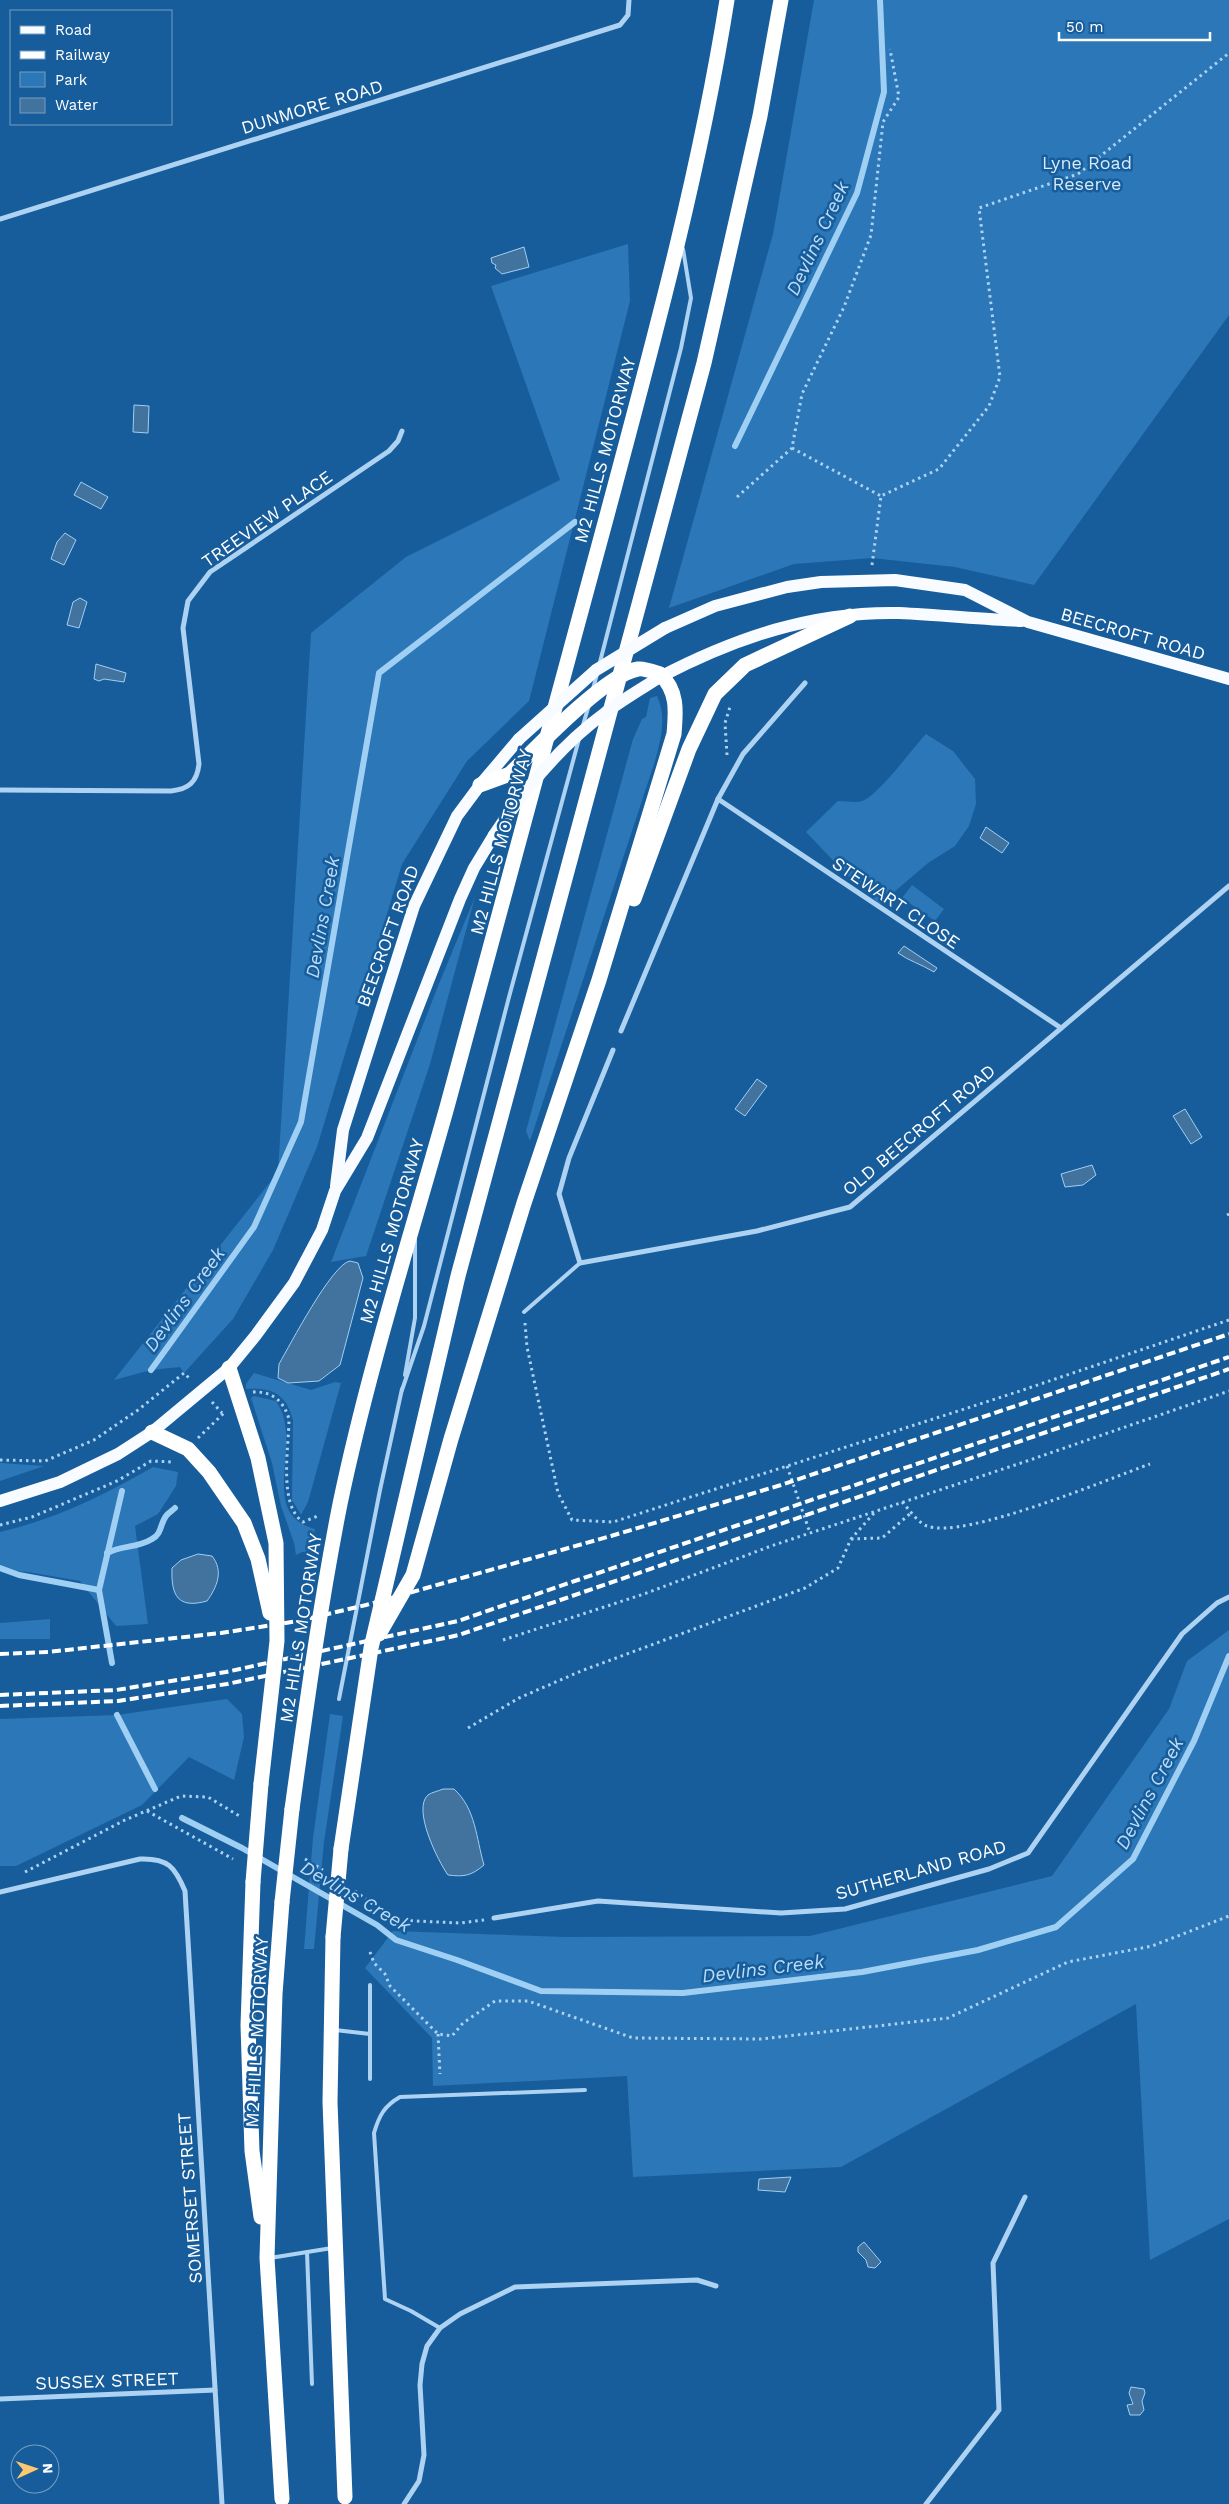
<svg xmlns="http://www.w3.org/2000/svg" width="1229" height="2504" font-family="'Work Sans',sans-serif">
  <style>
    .green { fill: #2b77b8 }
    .water { fill: #42729e; stroke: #a0cff4 }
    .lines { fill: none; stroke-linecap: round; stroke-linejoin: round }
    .stream { stroke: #a0cff4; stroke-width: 6 }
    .path { stroke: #add2f2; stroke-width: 3; stroke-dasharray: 2.5 4; stroke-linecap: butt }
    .lane { stroke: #add2f2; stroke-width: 4 }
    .street { stroke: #add2f2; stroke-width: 5 }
    .primary { stroke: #f8fbff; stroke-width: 12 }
    .highway { stroke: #fff; stroke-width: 15 }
    .rail { stroke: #fff; stroke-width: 4; stroke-dasharray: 9 4; stroke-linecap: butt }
    .primary-bridge { stroke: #f8fbff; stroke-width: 12 }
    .highway-bridge { stroke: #fff; stroke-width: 15 }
    .labels { text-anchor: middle; stroke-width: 5; stroke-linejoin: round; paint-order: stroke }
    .street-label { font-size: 18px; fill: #fff; stroke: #175d9b }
    .park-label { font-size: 18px; fill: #d5eafc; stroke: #175d9b }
    .water-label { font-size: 19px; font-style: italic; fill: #badcf8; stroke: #175d9b }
  </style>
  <rect width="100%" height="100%" fill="#175d9b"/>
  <g class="green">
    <polygon points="814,0 1229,0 1229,315 1034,585 955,567 872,558 794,564 669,608 773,234"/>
    <polygon points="628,244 630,301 529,701 467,761 402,864 317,1147 273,1250 233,1319 184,1373 180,1367 151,1370 114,1380 278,1172 311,633 406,557 560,480 491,286"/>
    <path d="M657,696C667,718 661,738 655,761L530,1141L526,1131L633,739L642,719L646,717L650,698Z"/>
    <path d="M926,734L953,751L975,779L976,804L969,826L955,846L928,863L880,904L847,875L806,832L838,801C846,801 855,803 862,801C877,797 912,749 926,734Z"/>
    <polygon points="912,885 944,909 935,921 902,898"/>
    <polygon points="475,897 430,1064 366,1256 331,1262 438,986"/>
    <path d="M254,1373L311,1390L335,1382L341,1383L308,1502L301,1515L292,1500L293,1420C286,1394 273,1387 246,1389V1384Z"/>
    <path d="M254,1396L276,1401C306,1443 255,1513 315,1529L310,1552H302L296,1555L294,1543L281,1506L272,1463L251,1398Z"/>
    <polygon points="0,1463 1,1463 44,1466 0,1481"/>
    <path d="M153,1467L178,1472L176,1486L158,1514L135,1526L148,1624L116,1626L80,1581L28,1572L0,1570V1532C56,1519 104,1495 153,1467Z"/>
    <polygon points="50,1619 50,1639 0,1639 0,1623"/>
    <polygon points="1229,1630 1229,2219 1150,2260 1136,2004 841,2167 633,2177 627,2076 433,2086 432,2038 365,1968 393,1931 565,1937 810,1936 1052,1876 1169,1709 1187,1661"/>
    <polygon points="227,1699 242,1714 244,1737 234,1780 189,1757 142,1805 16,1866 0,1866 0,1719 117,1715"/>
    <polygon points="330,1714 343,1716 324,1842 314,1949 304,1949 313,1838"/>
  </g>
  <g class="water">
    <polygon points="524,247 529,267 502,274 495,268 496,265 492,263 491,258"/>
    <polygon points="134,405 149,406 148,433 133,432"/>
    <polygon points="81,482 108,497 101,509 74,495"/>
    <polygon points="65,533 76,540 64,565 51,559 57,542"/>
    <polygon points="80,598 87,602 79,628 67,625 73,602"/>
    <polygon points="96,664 126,673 124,682 104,679 99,681 94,679"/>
    <polygon points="986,827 1009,843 1002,853 980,838"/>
    <path d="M904,946L937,968L934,972C921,964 909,961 898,953Z"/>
    <polygon points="757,1079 767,1086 745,1116 735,1109"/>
    <polygon points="1185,1109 1202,1137 1191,1144 1173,1116"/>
    <polygon points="1092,1165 1096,1175 1083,1185 1065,1187 1061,1174"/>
    <path d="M350,1261L358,1263L363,1278L340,1365L319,1381L288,1383L278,1378L279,1364C290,1345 332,1264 350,1261Z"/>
    <path d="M198,1554L212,1556C224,1571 217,1587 207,1601C178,1609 171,1596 172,1568L181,1560Z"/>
    <path d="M443,1789H454C476,1809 476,1838 484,1865C471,1876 464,1877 448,1875C438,1861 412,1809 428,1795C432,1792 439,1791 443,1789Z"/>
    <polygon points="791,2177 785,2192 758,2190 759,2179"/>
    <polygon points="864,2242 881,2262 875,2268 868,2267 866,2260 858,2252 858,2247"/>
    <polygon points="1131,2387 1144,2389 1145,2393 1142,2401 1144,2410 1140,2415 1130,2415 1127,2405 1133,2404 1129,2393"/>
  </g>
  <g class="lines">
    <g class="stream">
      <polyline points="735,446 857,193 884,92 880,0"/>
      <polyline points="151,1370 254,1227 301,1122 379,673 575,522"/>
      <path d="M107,1553C122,1545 138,1548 152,1539C162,1534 160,1524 166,1516C168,1513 172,1511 175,1508"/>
      <polyline points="0,1568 19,1575 99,1590"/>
      <polyline points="112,1663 99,1590 122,1491"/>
      <polyline points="117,1715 155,1789"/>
      <polyline points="182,1818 242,1848 377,1925 396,1940 457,1960 541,1991 683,1993 862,1972 978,1950 1056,1927 1133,1859 1194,1741 1229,1656"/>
    </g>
    <g class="path">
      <polyline points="792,448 881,496"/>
      <polyline points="737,497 792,448 802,394 844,307 871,235 883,122 899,97 890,49"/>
      <polyline points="872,565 881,496 939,469 989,406 1000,377 979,208 1078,174 1229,53"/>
      <polyline points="727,755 725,723 730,707"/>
      <polyline points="1227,1215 1229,1214"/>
      <polyline points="525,1323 527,1347 558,1493 572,1520 613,1522 1014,1393 1229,1320"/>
      <path d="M253,1392C273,1391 284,1402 289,1419C289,1447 278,1505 303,1522L320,1515"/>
      <polyline points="212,1402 222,1413"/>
      <polyline points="198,1438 226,1411"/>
      <polyline points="0,1460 45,1461 94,1440 138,1410 184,1373 190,1379"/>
      <polyline points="787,1466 810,1533"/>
      <path d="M902,1502C909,1509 918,1523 927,1526C964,1540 1108,1479 1150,1464"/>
      <polyline points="0,1525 32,1517 117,1481 151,1461 173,1462"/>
      <polyline points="851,1539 882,1538 912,1512"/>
      <polyline points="503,1640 644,1594 771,1546 1027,1461 1229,1391"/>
      <polyline points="468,1728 519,1698 581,1671 805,1588 838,1568 851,1539 875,1512"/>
      <polyline points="147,1811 233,1859"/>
      <polyline points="305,1859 323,1870"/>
      <polyline points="25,1872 125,1820 181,1796 208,1797 241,1817"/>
      <polyline points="355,1891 394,1920 460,1923 484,1920"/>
      <polyline points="370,1952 374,1963 385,1974 390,1986 438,2034 452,2036 463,2023 495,2001 528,2001 633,2038 761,2039 948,2018 1068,1962 1152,1946 1229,1916"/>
      <polyline points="438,2034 440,2074"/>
    </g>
    <g class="lane">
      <polyline points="600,662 681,348 691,298 683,249"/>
      <polyline points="593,689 597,674"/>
      <polyline points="583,725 589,705"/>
      <polyline points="524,1312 580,1263"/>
      <polyline points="405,1375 415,1318 415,1240"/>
      <polyline points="402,1390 424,1326 509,997 579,739"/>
      <polyline points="339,1699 380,1490 402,1389"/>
      <polyline points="335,2030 370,2034"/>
      <polyline points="370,2079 370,1985"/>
      <polyline points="307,2252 312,2384"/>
      <polyline points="270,2258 332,2248"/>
      <path d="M440,2328L411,2311L385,2299L374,2133C379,2116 384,2106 400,2097L585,2090"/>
    </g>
    <g class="street">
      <polyline points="0,219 620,25 628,15 629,0"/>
      <path d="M0,790L171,791C189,789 197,782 199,764L183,628L188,601L210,572L389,451L398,441L402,431"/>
      <polyline points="718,799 1061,1028"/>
      <polyline points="621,1031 718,799 743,754 805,683"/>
      <polyline points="613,1050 569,1158 559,1194 580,1263 757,1231 850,1207 1229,886"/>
      <path d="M0,1892L140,1859C168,1858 175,1867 185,1891L222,2504"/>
      <polyline points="494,1918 598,1901 781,1913 845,1909 989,1869 1028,1853 1182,1634 1217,1603 1229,1597"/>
      <polyline points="0,2399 215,2390"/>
      <polyline points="404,2504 419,2481 424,2455 420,2385 422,2364 427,2346 440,2328 460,2314 515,2287 697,2280 716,2286"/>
      <polyline points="926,2504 999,2410 993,2263 1025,2197"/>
    </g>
    <g class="primary">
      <polyline points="665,628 715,606 787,587 821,582 895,580 965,590 1028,622 1229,679"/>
      <path d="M660,677C735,638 813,611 899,613C940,615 980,619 1021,621"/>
      <polyline points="336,1186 343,1130 414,906 457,816 480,785 519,739"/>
      <polyline points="0,1501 60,1482 118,1454 152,1432 229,1368 256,1335 294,1283 322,1230 335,1191 367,1138 460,899 474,868 494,835"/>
    </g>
    <g class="highway">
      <polyline points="480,785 510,774"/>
      <polyline points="634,899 689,749 715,694 745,665 850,616"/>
      <polyline points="229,1368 258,1458 276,1543 277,1641 261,1784"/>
      <polyline points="152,1432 188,1449 209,1472 244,1523 258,1559 270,1613"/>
      <path d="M379,1634L413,1575L451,1439L524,1203L599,980L674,734C676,711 678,691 660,674"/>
      <path d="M292,1809C306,1708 320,1605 340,1504C368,1370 410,1239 447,1107C501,911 554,715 606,519C652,347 699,176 727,0"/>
      <polyline points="341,1849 371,1648 458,1276 704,363 760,116 781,0"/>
      <polyline points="253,1882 248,2025 252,2151 261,2217"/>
      <polyline points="282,1902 275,1994 267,2258 282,2499"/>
      <polyline points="333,1937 330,2102 345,2497"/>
    </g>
    <g class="rail">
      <polyline points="0,1654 48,1652 221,1633 298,1621 366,1605 611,1536 781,1485 1229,1334"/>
      <polyline points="0,1695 116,1690 226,1672 458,1621 1229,1357"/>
      <polyline points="0,1706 118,1701 227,1684 459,1635 1229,1369"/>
    </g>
    <g class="primary-bridge">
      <polyline points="519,739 596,670 665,628"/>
      <path d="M494,835C524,790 561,745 605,713C622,700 641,689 660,677"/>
    </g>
    <g class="highway-bridge">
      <path d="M510,774C534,750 606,674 638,669C644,668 654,672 660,674"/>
      <polyline points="253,1882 261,1784"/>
      <polyline points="282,1902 292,1809"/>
      <polyline points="333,1937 341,1849"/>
    </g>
  </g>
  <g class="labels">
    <g class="street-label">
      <text transform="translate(312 107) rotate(-17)" y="6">DUNMORE ROAD</text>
      <text transform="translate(605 450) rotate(-75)" y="6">M2 HILLS MOTORWAY</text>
      <text transform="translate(267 519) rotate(-35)" y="6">TREEVIEW PLACE</text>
      <text transform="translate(1133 634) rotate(16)" y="6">BEECROFT ROAD</text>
      <text transform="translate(501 842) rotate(-75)" y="6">M2 HILLS MOTORWAY</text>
      <text transform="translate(896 903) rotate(34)" y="6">STEWART CLOSE</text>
      <text transform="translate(388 936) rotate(-70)" y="6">BEECROFT ROAD</text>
      <text transform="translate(919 1130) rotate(-40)" y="6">OLD BEECROFT ROAD</text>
      <text transform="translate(392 1231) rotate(-74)" y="6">M2 HILLS MOTORWAY</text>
      <text transform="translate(301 1628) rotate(-81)" y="6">M2 HILLS MOTORWAY</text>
      <text transform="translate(921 1870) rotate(-16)" y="6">SUTHERLAND ROAD</text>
      <text transform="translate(257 2032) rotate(-87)" y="6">M2 HILLS MOTORWAY</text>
      <text transform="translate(190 2198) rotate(-94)" y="6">SOMERSET STREET</text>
      <text transform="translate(107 2381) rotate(-2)" y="6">SUSSEX STREET</text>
    </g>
    <g class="park-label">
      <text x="1087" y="169">Lyne Road<tspan x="1087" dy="21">Reserve</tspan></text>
    </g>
    <g class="water-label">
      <text transform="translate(817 238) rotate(-65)" y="7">Devlins Creek</text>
      <text transform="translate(322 917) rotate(-80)" y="7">Devlins Creek</text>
      <text transform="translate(184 1299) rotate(-54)" y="7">Devlins Creek</text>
      <text transform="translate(1149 1793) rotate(-62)" y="7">Devlins Creek</text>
      <text transform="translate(356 1896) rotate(30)" y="7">Devlins Creek</text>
      <text transform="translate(763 1968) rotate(-7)" y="7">Devlins Creek</text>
    </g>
  </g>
  <rect x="10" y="10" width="162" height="115" fill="#175d9b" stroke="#749ec3"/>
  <rect x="20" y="26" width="25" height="8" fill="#f8fbff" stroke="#749ec3"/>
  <text x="55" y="35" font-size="15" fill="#ffffff">Road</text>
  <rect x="20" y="51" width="25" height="8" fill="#ffffff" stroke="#749ec3"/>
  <text x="55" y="60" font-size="15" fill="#ffffff">Railway</text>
  <rect x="20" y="72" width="25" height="15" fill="#2b77b8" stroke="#749ec3"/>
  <text x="55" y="85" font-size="15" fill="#ffffff">Park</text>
  <rect x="20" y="98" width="25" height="15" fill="#42729e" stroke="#749ec3"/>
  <text x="55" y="110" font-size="15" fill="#ffffff">Water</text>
  <g transform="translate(35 2469) rotate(87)"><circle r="24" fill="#175d9b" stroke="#749ec3"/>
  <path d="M0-4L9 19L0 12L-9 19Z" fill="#ffc86e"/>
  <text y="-8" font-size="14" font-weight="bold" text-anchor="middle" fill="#ffffff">N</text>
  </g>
  <path d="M1059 32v8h151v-8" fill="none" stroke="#ffffff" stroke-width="2.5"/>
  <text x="1066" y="32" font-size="15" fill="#ffffff" stroke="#175d9b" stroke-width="4" paint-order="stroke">50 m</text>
</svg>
